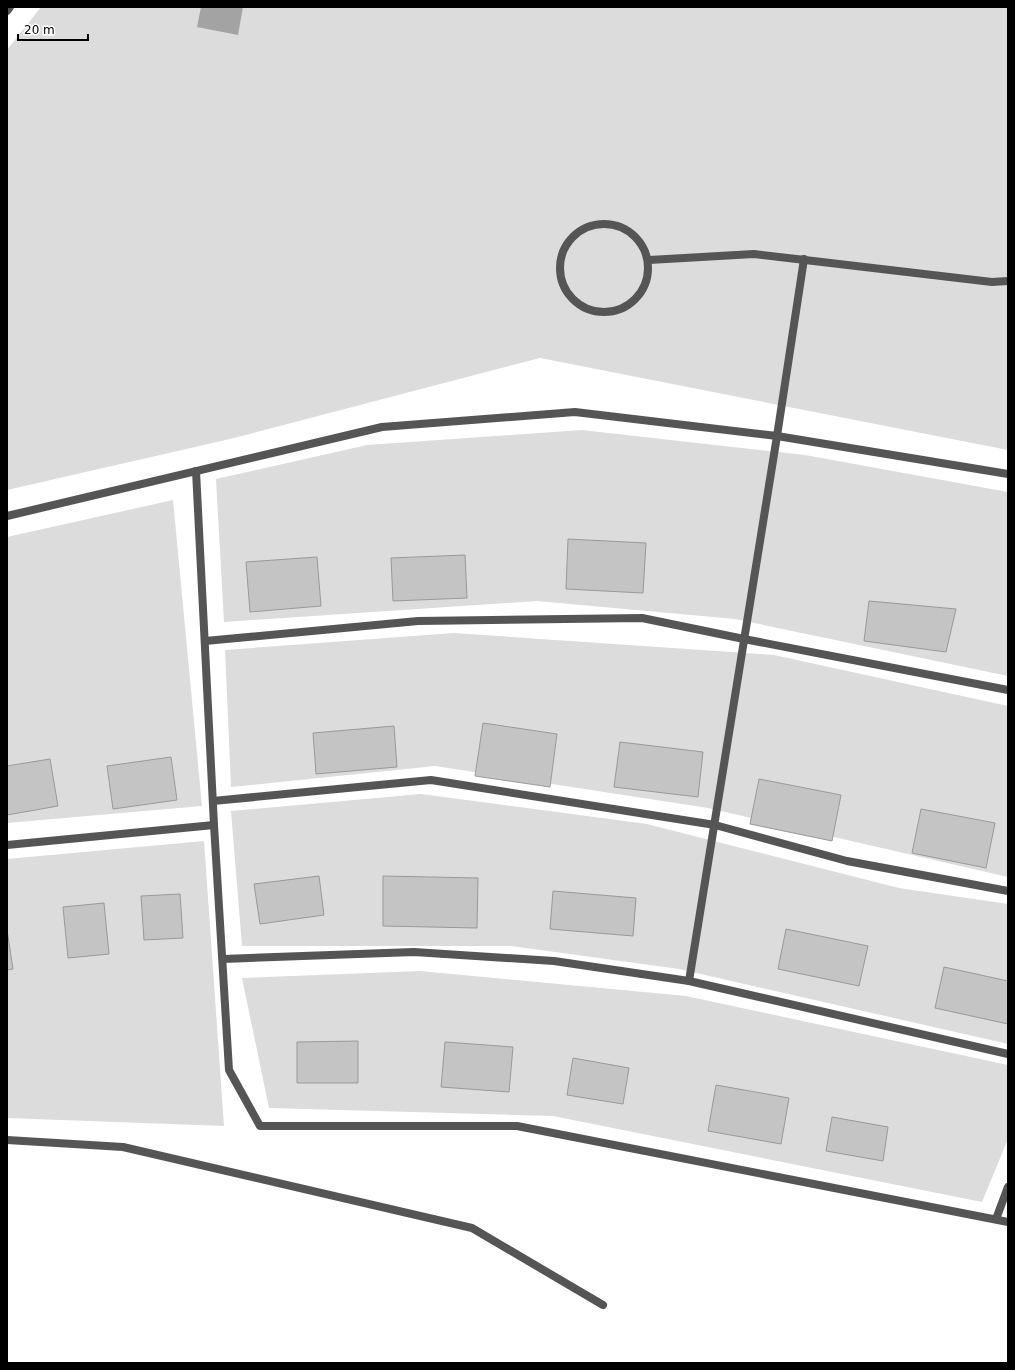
<svg xmlns="http://www.w3.org/2000/svg" width="1015" height="1370" font-family="'DejaVu Sans',sans-serif">
  <style>
    .green { fill: #dcdcdc }
    .water { fill: #a3a3a3 }
    .building { fill: #c4c4c4; stroke: #999 }
    .lines { fill: none; stroke-linecap: round; stroke-linejoin: round }
    .lane { stroke: #555; stroke-width: 8 }
    .street { stroke: #555; stroke-width: 8 }
  </style>
  <rect width="100%" height="100%" fill="#fff"/>
  <g class="green">
    <polygon points="41,7 1008,7 1008,450 540,358 230,439 7,490 7,50"/>
    <polygon points="582,430 805,455 1008,492 1008,676 735,619 537,601 224,622 216,479 367,445"/>
    <polygon points="173,500 202,806 7,823 7,537"/>
    <polygon points="454,633 774,655 1008,706 1008,877 708,808 435,766 231,787 225,650"/>
    <polygon points="421,794 647,824 899,888 1008,904 1008,1044 679,969 511,946 242,946 231,811"/>
    <polygon points="204,841 224,1126 7,1118 7,859"/>
    <polygon points="420,971 686,996 1008,1065 1008,1139 982,1202 553,1116 269,1108 242,978"/>
  </g>
  <polygon class="water" points="201,7 243,7 238,35 197,27"/>
  <g class="building">
    <polygon points="568,539 646,543 643,593 566,589"/>
    <polygon points="465,555 467,598 393,601 391,558"/>
    <polygon points="317,557 321,606 250,612 246,562"/>
    <polygon points="869,601 956,609 946,652 864,641"/>
    <polygon points="483,723 557,734 550,787 475,776"/>
    <polygon points="394,726 397,767 316,774 313,733"/>
    <polygon points="620,742 703,752 698,797 614,787"/>
    <polygon points="171,757 177,800 113,809 107,766"/>
    <polygon points="50,759 58,806 7,815 7,766"/>
    <polygon points="759,779 841,795 832,841 750,824"/>
    <polygon points="921,809 995,823 986,868 912,853"/>
    <polygon points="319,876 324,915 260,924 254,884"/>
    <polygon points="383,876 478,878 477,928 383,926"/>
    <polygon points="553,891 636,898 633,936 550,929"/>
    <polygon points="180,894 183,938 144,940 141,896"/>
    <polygon points="104,903 109,954 68,958 63,907"/>
    <polygon points="786,929 868,946 859,986 778,969"/>
    <polygon points="7,930 13,969 7,970"/>
    <polygon points="944,967 1008,981 1008,1024 935,1008"/>
    <polygon points="358,1041 358,1083 297,1083 297,1042"/>
    <polygon points="445,1042 513,1047 509,1092 441,1087"/>
    <polygon points="573,1058 629,1068 623,1104 567,1095"/>
    <polygon points="716,1085 789,1098 781,1144 708,1131"/>
    <polygon points="832,1117 888,1127 883,1161 826,1151"/>
  </g>
  <g class="lines">
    <polyline class="lane" points="777,436 804,259"/>
    <g class="street">
      <polyline points="7,11 10,7"/>
      <circle cx="604" cy="268" r="44"/>
      <polyline points="649,260 754,254 992,282 1008,281"/>
      <polyline points="196,471 214,825 229,1070 260,1126 517,1126 1008,1222"/>
      <polyline points="7,516 382,427 575,412 777,436 1008,474"/>
      <polyline points="205,641 418,621 642,618 744,639 1008,690"/>
      <polyline points="213,801 431,780 715,825 847,861 1008,891"/>
      <polyline points="7,845 214,825"/>
      <polyline points="223,959 414,952 554,961 689,981 1008,1054"/>
      <polyline points="689,981 777,436"/>
      <polyline points="7,1140 123,1147 472,1228 603,1305"/>
      <polyline points="996,1219 1008,1187"/>
    </g>
  </g>
  <rect width="1015" height="1370" fill="none" stroke="#000000" stroke-width="16"/>
  <path d="M18 34v6h70v-6" fill="none" stroke="#000000" stroke-width="2"/>
  <text x="24" y="34" font-size="12" fill="#000000" stroke="#ffffff" stroke-width="3" paint-order="stroke">20 m</text>
</svg>
